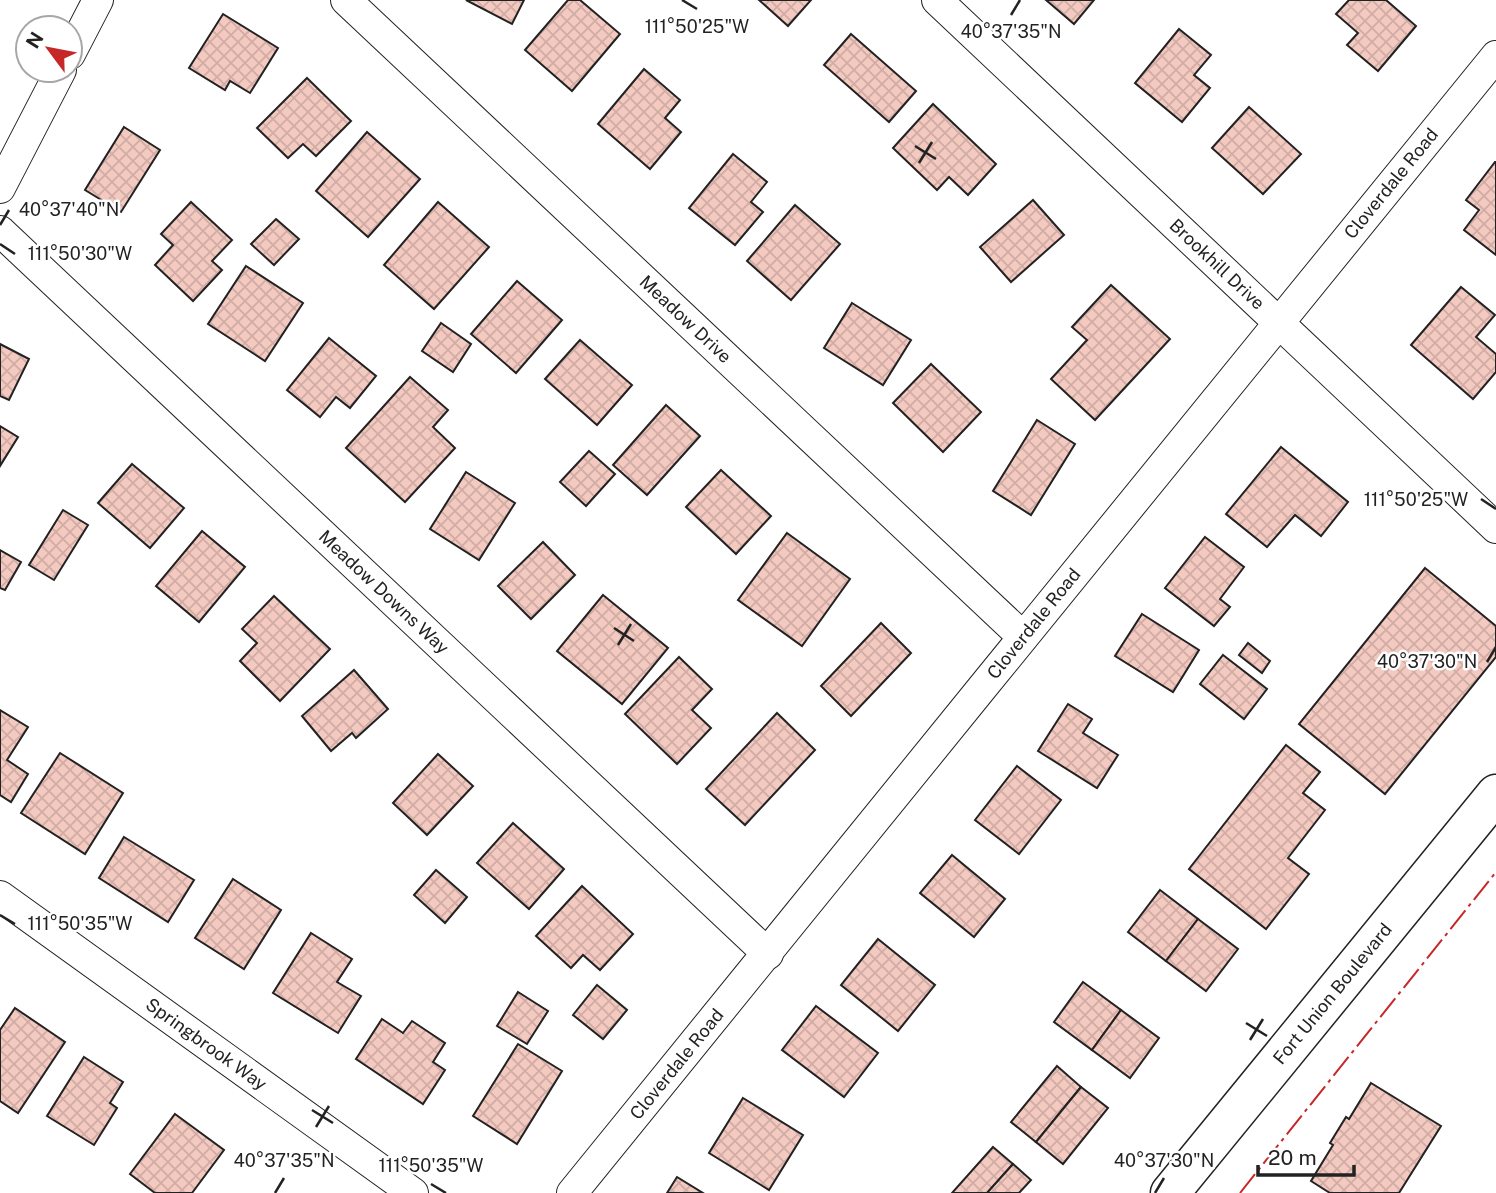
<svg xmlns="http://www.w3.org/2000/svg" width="1496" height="1193" font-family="'Public Sans',sans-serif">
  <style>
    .building { fill: url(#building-cross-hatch); stroke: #222; stroke-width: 2 }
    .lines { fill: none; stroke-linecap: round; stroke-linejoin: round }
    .minor-casing { stroke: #222; stroke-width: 32 }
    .primary-casing { stroke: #222; stroke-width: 41 }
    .minor { stroke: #fff; stroke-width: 30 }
    .primary { stroke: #fff; stroke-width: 38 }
    .power { stroke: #c62828; stroke-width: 2; stroke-dasharray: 24 5 3.5 5; stroke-linecap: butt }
    .ticks { fill: none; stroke: #222; stroke-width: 2.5 }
    .labels { text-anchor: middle; stroke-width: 5; stroke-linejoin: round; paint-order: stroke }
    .street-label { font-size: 18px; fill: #222; stroke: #fff }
    .ticks-label { font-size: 18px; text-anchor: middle; fill: #222; stroke: #fff; stroke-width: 5; stroke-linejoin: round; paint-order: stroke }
  </style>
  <defs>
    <pattern id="building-cross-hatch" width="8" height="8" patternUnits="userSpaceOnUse" patternTransform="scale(1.75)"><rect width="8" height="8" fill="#f3c9c0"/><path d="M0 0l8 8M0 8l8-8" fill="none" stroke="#d0aca5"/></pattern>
  </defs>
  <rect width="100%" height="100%" fill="#fff"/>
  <g class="building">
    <polygon points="466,0 524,0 512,24"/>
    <polygon points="568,0 580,0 620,34 572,91 525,50"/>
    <polygon points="759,0 811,0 788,26"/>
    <polygon points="1046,0 1094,0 1074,24"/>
    <polygon points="1349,0 1386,0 1416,26 1378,71 1347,45 1358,33 1336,14"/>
    <polygon points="223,14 278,48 250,93 230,81 225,90 189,68"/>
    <polygon points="1179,29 1211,55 1194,75 1210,88 1182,122 1135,83"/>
    <polygon points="851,34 916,91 889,122 824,65"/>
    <polygon points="644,69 680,100 665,118 681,132 650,169 598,124"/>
    <polygon points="307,78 351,121 316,156 303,144 288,158 257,128"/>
    <polygon points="933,104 996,164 968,195 949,177 937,190 893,148"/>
    <polygon points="1249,107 1301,154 1263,194 1212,148"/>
    <polygon points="124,127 160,150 121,212 85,190"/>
    <polygon points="367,132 420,179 368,237 316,191"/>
    <polygon points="733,154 767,182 751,202 763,212 735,245 689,208"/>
    <polygon points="1495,162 1496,162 1496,255 1464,230 1479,210 1466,200"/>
    <polygon points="1033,200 1064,235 1011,282 980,247"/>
    <polygon points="191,202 232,240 212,261 222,270 193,301 155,265 173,245 161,234"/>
    <polygon points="438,202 489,247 434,309 384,265"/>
    <polygon points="795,205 840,244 791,300 747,261"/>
    <polygon points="276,219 299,239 274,265 251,244"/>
    <polygon points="246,266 303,303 265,361 208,324"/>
    <polygon points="517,281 562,320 516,373 471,334"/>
    <polygon points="1111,285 1170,339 1095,420 1051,379 1087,340 1072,327"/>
    <polygon points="1461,287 1495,315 1476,337 1496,354 1496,372 1473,399 1411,345"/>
    <polygon points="852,303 911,340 883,385 824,348"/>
    <polygon points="441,323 471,344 453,372 422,351"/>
    <polygon points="329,338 376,376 350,408 336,397 320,417 287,390"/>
    <polygon points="580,340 632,385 597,425 545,379"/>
    <polygon points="0,344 29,359 9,400 0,396"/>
    <polygon points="931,364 981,412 943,452 893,403"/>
    <polygon points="410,377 448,410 433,427 455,448 405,502 346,448"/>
    <polygon points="666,405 700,436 647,495 613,465"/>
    <polygon points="1037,420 1075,444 1031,515 993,491"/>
    <polygon points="0,426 18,437 0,466"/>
    <polygon points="1281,447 1348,502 1321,536 1295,515 1267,547 1226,514"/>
    <polygon points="589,451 615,474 586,506 560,482"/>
    <polygon points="132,464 184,508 150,548 98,503"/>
    <polygon points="721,470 771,516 736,554 686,507"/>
    <polygon points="466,472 515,503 479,560 430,529"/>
    <polygon points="63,510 88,525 54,580 29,565"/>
    <polygon points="202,531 245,567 199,622 156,586"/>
    <polygon points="787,533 850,579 802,646 738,600"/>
    <polygon points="1205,537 1244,567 1220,599 1230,607 1214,626 1165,588"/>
    <polygon points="543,542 575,575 531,619 498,586"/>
    <polygon points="0,550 21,562 5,590 0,588"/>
    <polygon points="1425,568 1496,626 1496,657 1385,794 1299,724"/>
    <polygon points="603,595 668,648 622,704 557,651"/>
    <polygon points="274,596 330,649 280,701 240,661 257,643 242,629"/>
    <polygon points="1142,614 1199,650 1173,692 1115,656"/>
    <polygon points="881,623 911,653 851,716 821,686"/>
    <polygon points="1248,643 1270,661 1262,673 1239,655"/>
    <polygon points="1223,655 1267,689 1244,719 1200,684"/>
    <polygon points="679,657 712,689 692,710 711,728 677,764 625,714"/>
    <polygon points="354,670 388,709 356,738 352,733 331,751 302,716"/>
    <polygon points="1068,704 1092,719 1083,733 1118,755 1097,788 1038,751"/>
    <polygon points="0,710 28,727 7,760 28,774 11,802 0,795"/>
    <polygon points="777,713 815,750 745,825 706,789"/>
    <polygon points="1286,745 1320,772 1303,793 1325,810 1288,858 1309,874 1266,929 1189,869"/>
    <polygon points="60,753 123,793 85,854 21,813"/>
    <polygon points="438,754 473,786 427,835 393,803"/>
    <polygon points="1017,766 1061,800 1019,854 975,820"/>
    <polygon points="513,823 564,869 529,909 477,863"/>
    <polygon points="124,837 194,880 168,922 99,878"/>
    <polygon points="952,855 1005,899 974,937 920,893"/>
    <polygon points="436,870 467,897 445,923 414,895"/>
    <polygon points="233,879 281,910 244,969 195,938"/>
    <polygon points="582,886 633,934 600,970 583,955 571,968 536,936"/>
    <polygon points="1160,890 1198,919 1166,961 1128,932"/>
    <polygon points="1198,919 1238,949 1206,991 1166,961"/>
    <polygon points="311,933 352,959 337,982 361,996 338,1033 273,993"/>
    <polygon points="878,939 935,985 898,1031 841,985"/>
    <polygon points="1083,982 1121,1010 1092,1050 1054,1022"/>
    <polygon points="597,985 627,1010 603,1039 573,1015"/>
    <polygon points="518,992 548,1011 527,1044 497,1026"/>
    <polygon points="816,1006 878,1053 844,1097 782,1050"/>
    <polygon points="15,1008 65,1042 18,1113 0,1101 0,1030"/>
    <polygon points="1121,1010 1159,1038 1130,1078 1092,1050"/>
    <polygon points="382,1019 403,1033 412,1021 445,1043 433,1062 445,1070 423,1104 356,1059"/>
    <polygon points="518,1044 562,1071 517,1144 473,1116"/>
    <polygon points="84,1057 123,1082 110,1103 117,1108 94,1145 47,1116"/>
    <polygon points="1057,1066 1081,1087 1036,1142 1011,1122"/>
    <polygon points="1371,1083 1441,1126 1399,1193 1330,1193 1311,1181 1333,1145 1330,1143 1346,1117 1349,1119"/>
    <polygon points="1081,1087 1108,1108 1063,1164 1036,1142"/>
    <polygon points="743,1098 803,1135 769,1190 709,1153"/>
    <polygon points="175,1114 224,1150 192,1193 155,1193 130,1174"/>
    <polygon points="993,1147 1013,1164 987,1193 952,1193"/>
    <polygon points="1013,1164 1031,1180 1019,1193 987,1193"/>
    <polygon points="677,1177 703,1193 667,1193"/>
  </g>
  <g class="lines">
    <g class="minor-casing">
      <g id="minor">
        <path id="s1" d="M346,0L1023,637"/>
        <path id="s2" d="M937,0L1496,528"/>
        <polyline points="70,54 98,0"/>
        <polyline points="0,188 61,70"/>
        <path id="s3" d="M0,231L768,954"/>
        <path id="s4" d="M0,896L413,1193"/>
        <path id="s5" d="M572,1193C881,815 1186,433 1496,56"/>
      </g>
    </g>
    <g class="primary-casing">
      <g id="primary">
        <path id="s6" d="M1170,1193L1496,794"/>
      </g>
    </g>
    <use href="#minor" class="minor"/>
    <use href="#primary" class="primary"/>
    <polyline class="power" points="1240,1193 1496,872"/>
  </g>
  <path class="ticks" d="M682,0L697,9M1011,15L1020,0M915,146L936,159M919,163L932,142M0,225L9,210M0,244L15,254M1481,499L1496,509M614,628L634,641M618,645L631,624M1487,662L1496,647M0,915L15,924M1246,1023L1267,1036M1250,1040L1263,1019M312,1110L333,1123M316,1127L329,1106M431,1184L446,1193M275,1193L284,1178M1155,1193L1164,1178"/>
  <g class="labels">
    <g class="street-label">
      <text dy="6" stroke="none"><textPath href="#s5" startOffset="1300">Cloverdale Road</textPath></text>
      <text dy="6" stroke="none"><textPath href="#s2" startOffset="385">Brookhill Drive</textPath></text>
      <text dy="6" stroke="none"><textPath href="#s1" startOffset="466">Meadow Drive</textPath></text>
      <text dy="6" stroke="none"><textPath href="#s3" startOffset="527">Meadow Downs Way</textPath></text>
      <text dy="6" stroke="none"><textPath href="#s5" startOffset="733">Cloverdale Road</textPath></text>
      <text dy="6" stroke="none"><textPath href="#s6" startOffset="257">Fort Union Boulevard</textPath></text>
      <text dy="6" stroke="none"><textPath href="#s4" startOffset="254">Springbrook Way</textPath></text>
      <text dy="6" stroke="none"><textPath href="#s5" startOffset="166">Cloverdale Road</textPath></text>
    </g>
  </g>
  <g class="ticks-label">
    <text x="697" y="33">111°50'25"W</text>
    <text x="1011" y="38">40°37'35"N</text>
    <text x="69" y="216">40°37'40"N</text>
    <text x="80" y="260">111°50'30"W</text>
    <text x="1416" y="506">111°50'25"W</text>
    <text x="1427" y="668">40°37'30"N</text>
    <text x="80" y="930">111°50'35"W</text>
    <text x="284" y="1167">40°37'35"N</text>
    <text x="1164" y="1167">40°37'30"N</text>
    <text x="431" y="1172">111°50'35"W</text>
  </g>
  <g transform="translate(49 49) rotate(302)"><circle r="33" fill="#ffffff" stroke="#a7a7a7" stroke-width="2"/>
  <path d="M0-5L12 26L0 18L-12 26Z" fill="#c62828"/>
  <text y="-10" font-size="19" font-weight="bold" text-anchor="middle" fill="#222222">N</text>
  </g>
  <path d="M1258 1165v10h96v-10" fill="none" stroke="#222222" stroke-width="3.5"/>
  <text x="1268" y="1165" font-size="21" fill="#222222" stroke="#ffffff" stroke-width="5" paint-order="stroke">20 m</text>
</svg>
